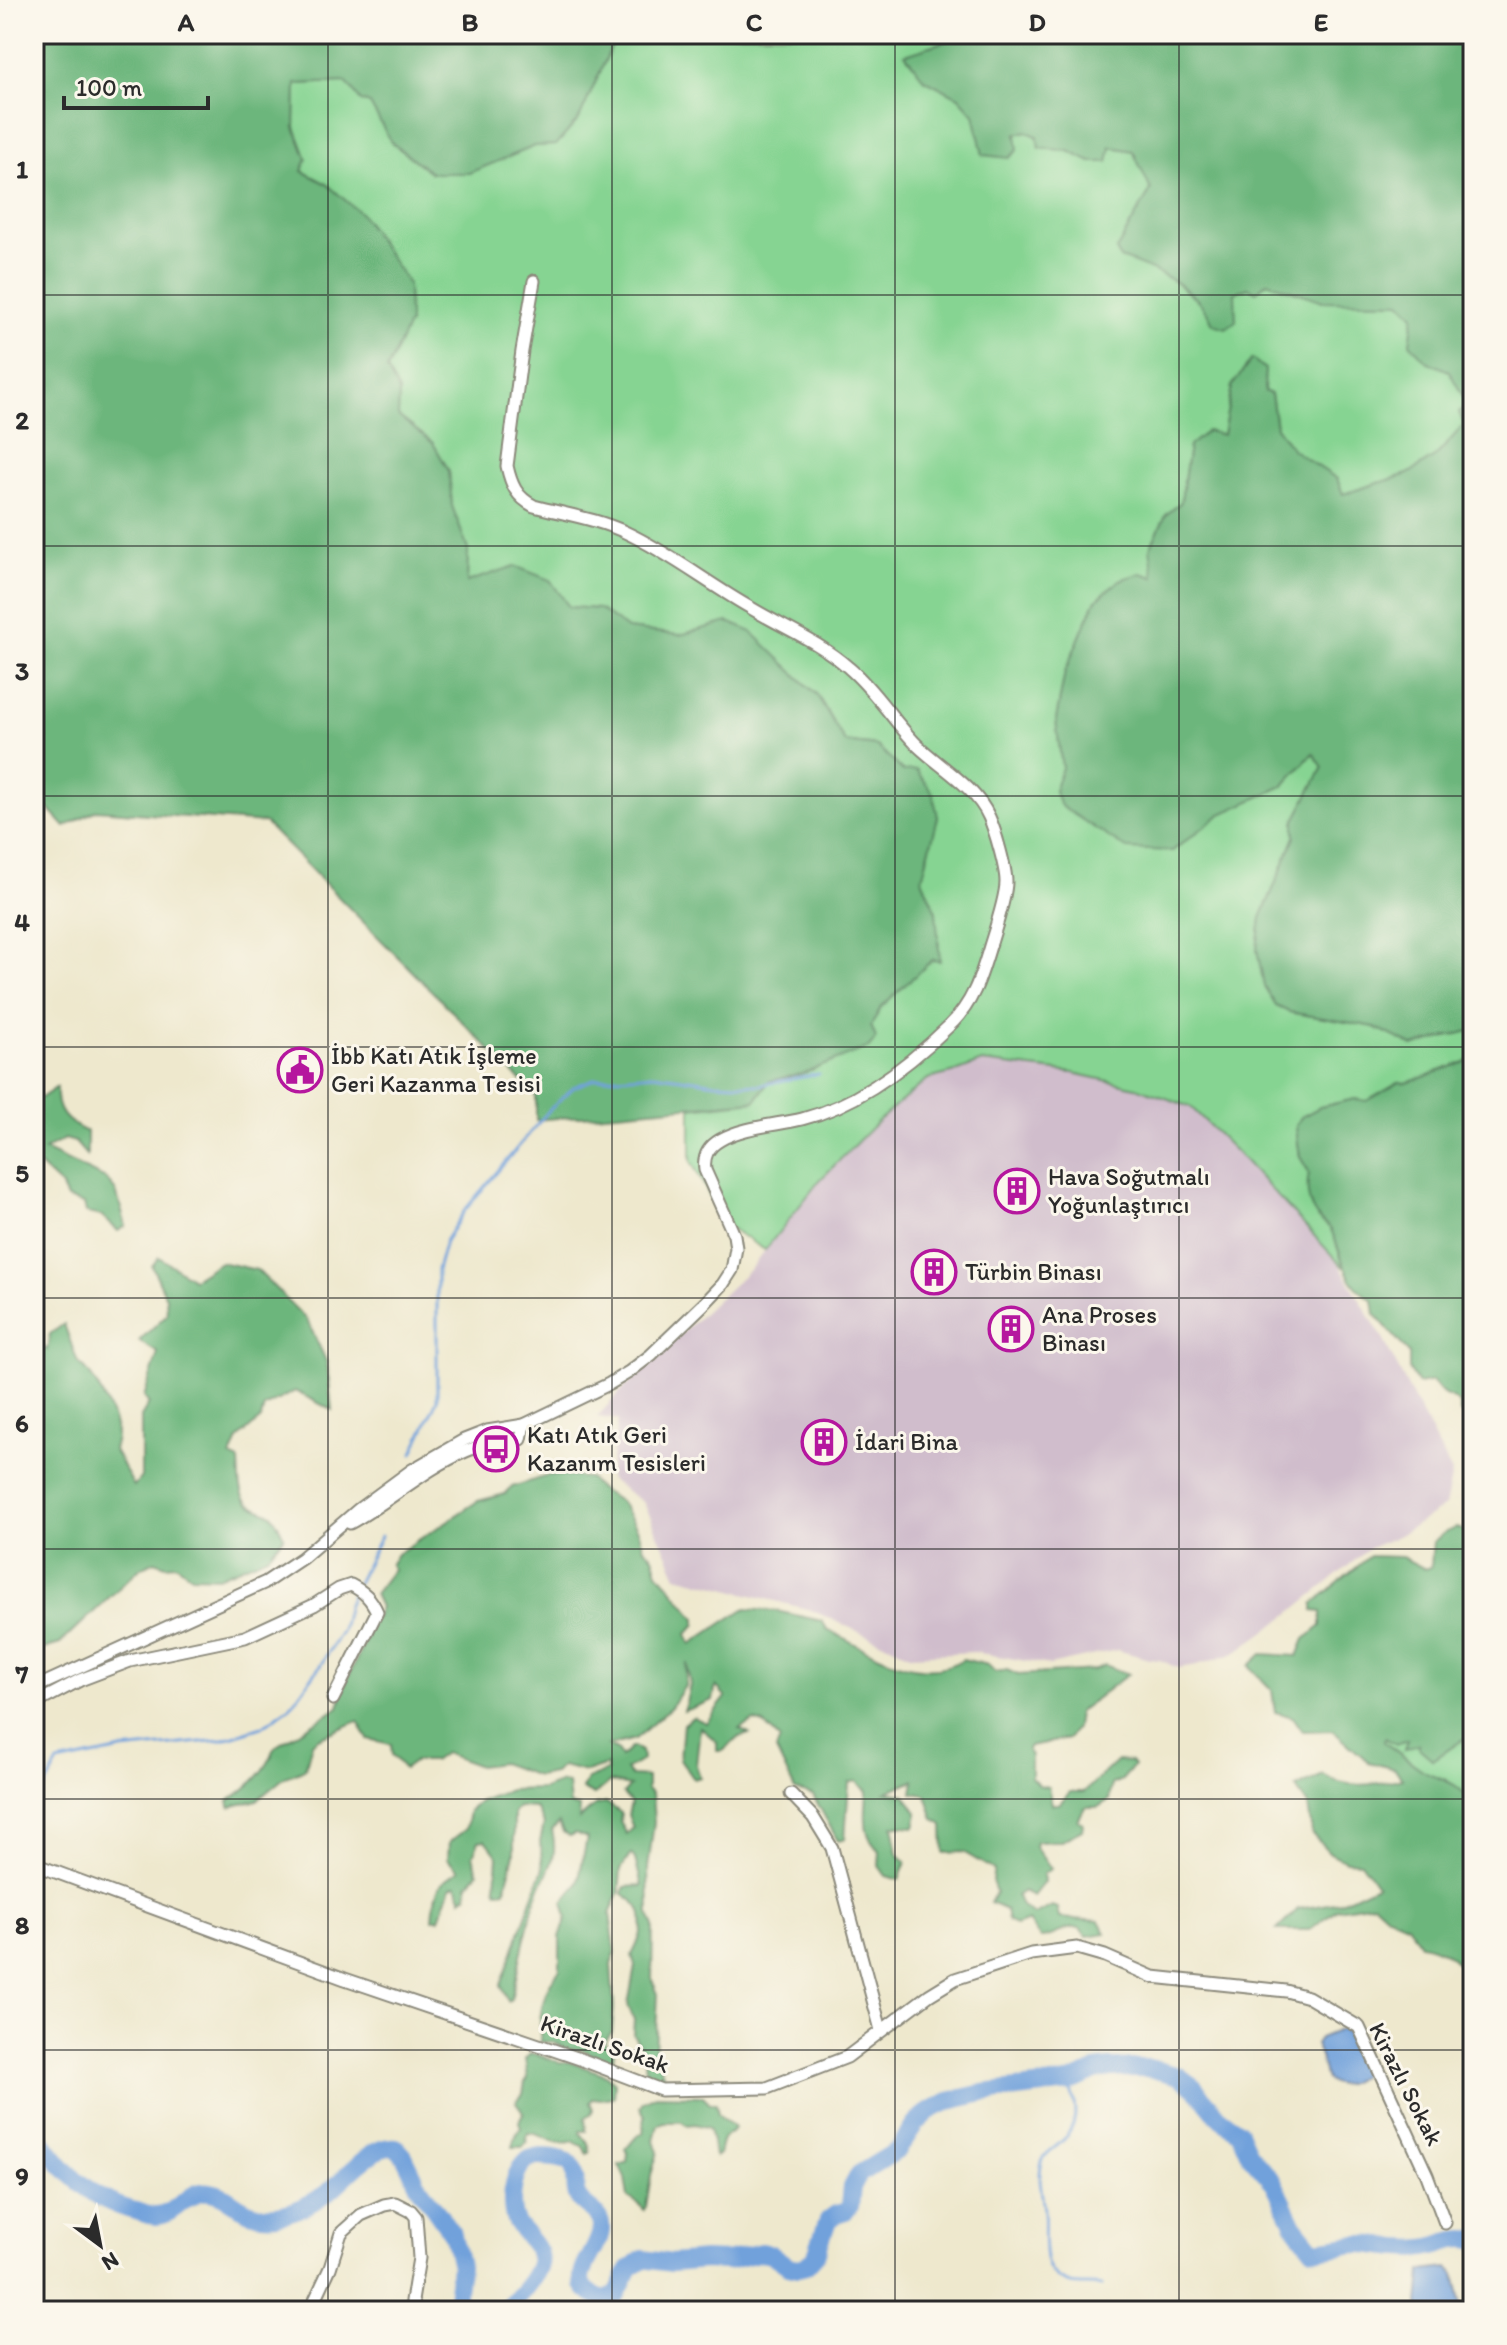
<svg xmlns="http://www.w3.org/2000/svg" width="1507" height="2345" font-family="Itim,sans-serif">
  <style>
    .industrial { fill: #d0bdcc }
    .green { fill: #86d492; stroke: #58805e; stroke-width: 2 }
    .forest { fill: #6cb67c; stroke: #4c7054; stroke-width: 2 }
    .water { fill: #71a1db; stroke: #4e6683; stroke-width: 2 }
    .lines { fill: none; stroke-linecap: round; stroke-linejoin: round }
    .stream { stroke: #71a1db; stroke-width: 3 }
    .river { stroke: #71a1db; stroke-width: 18 }
    .street-casing { stroke: #8c8a7c; stroke-width: 15 }
    .street { stroke: #fff; stroke-width: 11 }
    .grid { fill: none; stroke: #2b2b2b; stroke-width: 2; stroke-opacity: 0.55 }
    .labels { text-anchor: middle; stroke-width: 6; stroke-linejoin: round; paint-order: stroke }
    .poi-label { font-size: 24px; fill: #2b2b2b; stroke: #fbf7ec; text-anchor: start }
    .street-label { font-size: 24px; fill: #2b2b2b; stroke: #fbf7ec }
    .neatline { fill: none; stroke: #2b2b2b; stroke-width: 3 }
    .grid-label { font-size: 26px; text-anchor: middle; font-weight: bold; fill: #2b2b2b }
  </style>
  <rect width="100%" height="100%" fill="#fbf7ec"/>
  <filter id="ink" filterUnits="userSpaceOnUse"><feTurbulence type="fractalNoise" baseFrequency=".0125" numOctaves="2"/><feDisplacementMap in="SourceGraphic" scale="16" xChannelSelector="R" yChannelSelector="G"/><feConvolveMatrix kernelMatrix="1 2 1 2 8 2 1 2 1" color-interpolation-filters="sRGB"/></filter>
  <filter id="wash" filterUnits="userSpaceOnUse"><feTurbulence type="fractalNoise" baseFrequency=".006" numOctaves="4" result="noise"/><feDisplacementMap in="SourceGraphic" scale="32" xChannelSelector="R" yChannelSelector="G"/><feGaussianBlur stdDeviation="1.8" result="paint"/><feColorMatrix in="noise" values="0 0 0 0 0 0 0 0 0 0 0 0 0 0 0 0 0 1.4 0 .05"/><feComposite in="paint" operator="in"/></filter>
  <g filter="url(#wash)">
    <rect width="100%" height="100%" fill="#eee8cd"/>
    <polygon class="industrial" points="982,1062 1073,1073 1136,1087 1191,1107 1266,1183 1338,1263 1381,1335 1452,1473 1445,1506 1400,1535 1370,1548 1288,1615 1233,1654 1197,1665 1178,1668 1160,1660 1149,1659 1117,1650 1050,1665 974,1652 910,1655 811,1610 677,1576 644,1503 609,1479 618,1420 597,1417 622,1390 752,1267 820,1180 878,1121 928,1079 956,1072"/>
    <g class="green">
      <polygon points="617,34 969,34 906,55 924,79 959,97 975,114 983,155 1016,134 1026,131 1037,136 1040,148 1069,151 1091,162 1111,147 1133,150 1151,190 1116,250 1120,258 1162,272 1206,307 1248,286 1267,282 1323,301 1401,302 1414,314 1426,361 1449,370 1468,405 1459,412 1464,425 1436,456 1408,474 1343,494 1337,479 1293,450 1276,427 1271,394 1232,386 1223,435 1189,446 1181,502 1166,515 1154,577 1120,580 1096,600 1086,622 1065,672 1056,720 1062,768 1054,791 1172,851 1221,814 1283,786 1313,753 1323,767 1295,820 1295,837 1261,918 1257,949 1264,986 1276,1006 1289,1012 1375,1027 1413,1046 1473,1030 1473,1059 1407,1083 1400,1082 1367,1102 1355,1099 1320,1107 1301,1118 1296,1126 1300,1157 1309,1172 1317,1218 1331,1227 1344,1268 1243,1159 1191,1107 1136,1087 1073,1073 982,1062 956,1072 928,1079 878,1121 820,1180 765,1250 725,1225 691,1161 691,1108 755,1101 769,1081 802,1074 871,1026 881,1007 933,959 936,912 922,879 938,817 903,771 877,746 845,742 817,695 751,632 728,622 680,635 627,629 599,609 569,607 550,580 467,583 468,550 452,506 449,471 433,443 398,416 399,392 387,370 409,323 327,184 302,171 295,128 296,84 346,82 361,101 370,104 392,143 431,173 469,173 535,146 556,145 579,119"/>
      <path d="M1384,1738C1412,1739 1415,1738 1433,1760L1464,1739L1473,1738V1805L1447,1780L1425,1772L1384,1742Z"/>
    </g>
    <g class="forest">
      <polygon points="34,34 617,34 579,119 556,145 535,146 469,173 432,173 392,143 370,104 361,101 346,82 296,84 295,127 307,159 302,171 327,184 361,214 408,284 409,323 387,370 399,392 398,416 433,443 449,471 452,506 468,550 467,582 515,566 550,580 569,607 599,609 627,629 680,635 728,622 752,632 817,695 845,742 877,746 903,771 916,770 933,793 938,817 922,879 936,912 940,961 932,960 881,1007 871,1026 876,1038 870,1047 802,1074 769,1081 755,1101 536,1120 536,1096 265,823 96,810 65,827 46,806 34,807 34,762 46,738 42,734 34,738"/>
      <path d="M969,34H1473V1030L1413,1046L1375,1027L1289,1012L1276,1006L1264,986L1257,949L1261,918L1295,837V820L1323,767L1313,753L1283,786L1221,814L1172,851L1127,849L1061,806L1054,791L1062,768L1056,720L1065,672L1086,622L1096,600L1120,580L1141,573L1154,577L1150,548L1166,515L1181,502L1189,446L1207,431L1223,435L1232,386L1252,359L1265,369L1264,391L1271,394L1276,427L1293,450L1337,479L1343,494L1408,474L1436,456L1464,425L1459,412L1468,405L1449,371L1426,361L1410,343L1414,315L1401,302L1323,301L1267,282L1256,292L1248,287L1235,293L1236,321L1226,328L1213,324C1198,287 1156,270 1120,258L1116,250L1151,190L1133,151L1111,147L1108,162H1091L1069,151L1040,148L1037,136L1026,131L1016,134L1018,150L1009,158L983,155L974,114L959,97L924,79L905,54Z"/>
      <path d="M1473,1059V1421L1460,1413C1460,1400 1456,1400 1445,1395C1440,1393 1436,1385 1432,1381L1418,1384L1409,1369V1353L1375,1314L1373,1300C1344,1284 1344,1259 1332,1232C1329,1224 1324,1225 1319,1219C1307,1207 1306,1187 1309,1172L1300,1157L1298,1144L1296,1126L1301,1117L1320,1107L1355,1099L1367,1101L1400,1082L1407,1083Z"/>
      <path d="M57,1087C55,1112 66,1122 87,1132V1156L75,1142L65,1139L44,1150L106,1179L116,1191L126,1226L118,1231L102,1216L86,1213L84,1204L67,1199L62,1187L34,1161V1094L41,1098Z"/>
      <path d="M159,1257L193,1279L220,1262L257,1270L307,1320L327,1363L332,1410L295,1391L264,1407L261,1419L238,1439L231,1457L239,1461C241,1495 238,1503 272,1514L284,1536L268,1556L218,1577L192,1576L176,1564L166,1565L155,1561L140,1568L60,1644L34,1652V1342L47,1350L50,1334L64,1324L78,1363C92,1370 117,1419 116,1436C116,1441 114,1445 113,1449L134,1486L141,1477V1417L149,1404L144,1397L158,1353L139,1341L167,1314L166,1297L152,1266Z"/>
      <path d="M550,1475L589,1478L599,1489L621,1502L638,1530L644,1548L653,1556L658,1572L696,1618V1624L687,1634L691,1644L744,1609L776,1611L822,1621L827,1629C866,1649 920,1686 963,1659L988,1665L995,1672L1007,1670L1018,1675L1094,1670L1105,1665L1128,1674L1078,1712L1076,1728L1068,1739L1029,1746L1027,1749L1031,1756V1777L1039,1785L1048,1787L1052,1804H1059L1070,1792H1084L1117,1761L1131,1762L1134,1766L1122,1780L1112,1784L1109,1800L1098,1807H1085L1078,1820L1083,1823L1082,1830L1061,1841L1036,1842L1035,1847L1051,1869L1043,1874L1044,1882L1033,1896L1023,1891L1017,1896L1021,1906L1034,1915L1052,1906L1057,1908L1059,1918L1099,1921L1106,1933L1086,1936L1080,1928C1064,1926 1055,1938 1040,1938L1028,1921L1016,1926L1008,1921L1006,1910L990,1903L996,1892L992,1881L994,1870L963,1852L944,1853L943,1825L934,1819L926,1795L912,1793L914,1780L886,1792L905,1795L918,1814L915,1827L893,1825L898,1854L906,1862L899,1880L886,1876L879,1866L880,1851C861,1836 866,1813 867,1791L856,1781L849,1783L845,1839L838,1841L813,1795L795,1790L776,1750L780,1740L764,1724L754,1721L739,1729L749,1734L739,1737L723,1751H717V1742L700,1727L696,1765L700,1777L694,1779L680,1759L683,1724L693,1717L706,1723L726,1697L716,1686L713,1700L684,1711L690,1685L687,1663L685,1686L671,1707L635,1739L608,1746L617,1750L621,1757L632,1747L641,1751L642,1760L626,1770L631,1776L647,1777V1789L652,1794L654,1822L648,1868L649,1914L653,1924L652,1980L658,1994L655,2053L666,2081L663,2086L647,2080L644,2052L633,2034L634,2020L628,2005L635,1966L632,1955C639,1942 648,1920 638,1906C634,1901 627,1897 622,1893L625,1887L642,1886L635,1859L631,1854L621,1869L619,1893L610,1914L615,1950L611,1965L614,2007L612,2032L606,2040V2046L614,2051L612,2065L582,2049L568,2050L553,2042H541C537,2018 544,1987 560,1969V1937L567,1917L563,1902L578,1884L587,1838L575,1833L569,1836L563,1832L559,1823L552,1830C560,1864 544,1872 535,1901C525,1933 519,1967 511,1999L508,2001L501,1985L543,1868L540,1842L544,1824L536,1808L518,1807L514,1812V1854L505,1890L498,1891L496,1886L498,1856L486,1840L479,1841L473,1855L478,1872L468,1885L467,1894L462,1899L456,1885L451,1887L439,1919H433C436,1890 434,1887 459,1870L448,1859L449,1842L466,1829L469,1811L480,1801L510,1790L543,1789L562,1782L568,1784L570,1805L580,1808L579,1819L596,1805L607,1803L621,1813L620,1822L627,1834L633,1828L628,1815L631,1803L623,1794L630,1786L610,1782L594,1795L582,1789L587,1779L607,1771V1765L586,1772L562,1766L554,1773L537,1776L501,1763L479,1766L444,1753L433,1761H415L404,1769L392,1755L391,1744L368,1739L358,1721L318,1738L312,1743L305,1769L285,1777L257,1800L230,1807L229,1801C249,1787 268,1771 275,1747L339,1707L345,1685L380,1607L374,1594L393,1569L390,1565L397,1554L478,1501L505,1494L512,1487Z"/>
      <path d="M1456,1528L1473,1533V1738L1464,1739L1433,1760L1419,1748V1744L1404,1750L1407,1740L1396,1744L1385,1738L1384,1742C1396,1751 1409,1761 1421,1769C1437,1780 1462,1781 1468,1802L1473,1805V1976L1466,1974C1455,1957 1441,1947 1420,1944L1407,1924L1388,1916L1374,1903L1337,1909L1309,1930H1277L1298,1909L1341,1902L1377,1885L1361,1862L1346,1861L1330,1853L1312,1834L1308,1805L1296,1788L1323,1775C1347,1790 1376,1785 1402,1778L1395,1769L1369,1762L1332,1730L1303,1731L1293,1717L1275,1712L1272,1690L1249,1666L1262,1654L1298,1656L1305,1639L1321,1626V1612L1313,1611V1604L1370,1556L1402,1557L1425,1569L1431,1567L1433,1542L1444,1533Z"/>
      <path d="M530,2054H536L559,2062H569L604,2074L615,2083L614,2097L601,2099L593,2098L590,2102L593,2109L591,2114L585,2118L586,2131H580V2133L588,2142L590,2152L587,2154L584,2148L573,2141C554,2148 545,2133 528,2133L526,2137L527,2143L523,2147H513L517,2132L521,2127L519,2122L524,2113L516,2102L523,2094L525,2082L528,2078L525,2059Z"/>
      <path d="M656,2095L703,2096L710,2103H716L718,2114L734,2128L732,2132C721,2138 722,2143 719,2154L715,2157L709,2128L695,2124L686,2125L682,2122H664L658,2125L654,2140L658,2152L651,2175L646,2207L644,2210L639,2204L628,2197L625,2178L619,2165L627,2162L628,2153L626,2149L636,2137L643,2133L645,2116L640,2107L643,2101Z"/>
    </g>
    <g class="water">
      <path d="M1344,2028L1365,2072C1352,2083 1341,2090 1326,2080C1323,2071 1320,2051 1315,2045L1319,2038Z"/>
      <polygon points="1448,2268 1455,2274 1462,2307 1460,2311 1422,2311 1419,2304 1422,2271"/>
    </g>
    <g class="lines">
      <g class="stream">
        <polyline points="413,1453 437,1400 437,1270 445,1241 465,1210 550,1109 574,1087 594,1079 654,1074 716,1083 760,1085 819,1074"/>
        <polyline points="357,1583 381,1536"/>
        <polyline points="34,1807 58,1763 122,1750 221,1740 262,1727 290,1707 320,1666 342,1630 348,1604 354,1590"/>
        <path d="M1069,2083C1077,2108 1080,2126 1059,2144C1052,2150 1045,2153 1042,2162C1037,2178 1043,2195 1044,2211C1047,2237 1035,2275 1071,2284C1081,2286 1092,2284 1102,2286"/>
      </g>
      <g class="river">
        <path d="M34,2134C47,2144 55,2159 66,2170C88,2192 109,2205 139,2212C144,2214 151,2216 157,2216C177,2215 188,2188 210,2192C224,2194 231,2202 242,2208C271,2225 302,2210 327,2193C346,2179 371,2144 396,2147L404,2156L418,2185L453,2235L460,2266L455,2308L458,2311"/>
        <path d="M501,2311C514,2303 535,2279 539,2264C543,2247 523,2235 516,2222C507,2204 513,2156 539,2157C547,2157 557,2158 564,2160C579,2166 574,2179 576,2192C579,2207 599,2209 601,2225C604,2252 554,2284 605,2299L617,2294L630,2268L643,2259L672,2263L704,2260L727,2261L761,2252L771,2254L788,2266L798,2268L806,2266L816,2255L828,2220L836,2214L846,2211L850,2206L852,2187L859,2174L898,2150L915,2124L929,2111L949,2101L983,2093L1069,2083L1097,2070L1110,2068H1149L1179,2076L1194,2087L1221,2119L1239,2131L1249,2154L1274,2183L1294,2225L1313,2249C1330,2251 1345,2243 1362,2244C1383,2245 1404,2251 1425,2248C1441,2246 1456,2236 1473,2240"/>
      </g>
    </g>
  </g>
  <g filter="url(#ink)">
    <g class="lines">
      <g class="street-casing">
        <g id="street">
          <path d="M350,1523C390,1501 424,1469 466,1451C483,1444 502,1442 521,1439L524,1425"/>
          <path d="M34,1688L266,1582L302,1558L359,1509L412,1470L464,1440L487,1431L524,1425L609,1384L629,1372L651,1355L706,1302L723,1284L732,1270L736,1248L734,1235L705,1170C703,1156 708,1147 720,1140C742,1127 777,1125 802,1119C857,1105 909,1065 949,1026C973,1004 981,976 990,946C995,930 1006,897 1006,882C1006,868 995,830 989,817C975,786 941,768 917,745C893,721 875,690 849,668C820,642 784,628 751,608C710,585 670,553 627,533C598,519 564,514 534,506C516,497 511,484 507,466L522,351L534,281"/>
          <path d="M34,1704L80,1680L130,1661L245,1637L314,1605L339,1589L351,1585C364,1592 371,1598 377,1612L333,1699"/>
          <polyline points="791,1794 813,1817 832,1848 881,2030"/>
          <polyline points="34,1864 345,1979 580,2059 661,2090 767,2088 847,2057 929,1995 955,1979 1031,1954 1077,1948 1105,1956 1153,1977 1286,1991 1308,1997 1359,2027 1427,2175 1445,2223"/>
          <polyline points="310,2311 330,2268 341,2233 361,2215 384,2205 395,2203 411,2211 416,2217 419,2258 412,2301 417,2311"/>
        </g>
      </g>
      <use href="#street" class="street"/>
    </g>
  </g>
  <path class="grid" d="M328,34V2311M612,34V2311M895,34V2311M1179,34V2311M34,295H1473M34,546H1473M34,796H1473M34,1047H1473M34,1298H1473M34,1549H1473M34,1799H1473M34,2050H1473"/>
  <defs>
    <g id="civic-ring" transform="scale(2.3)"><circle r="9.5" fill="#fbf7ec" stroke="#b5179e" stroke-width="1.5"/><path d="M-.6-6.5H3V-4.5H.6V-3L4-1V1h2V6H-6V1h2V-1L-.6-3ZM-1.2 2.5V6h2.4V2.5Z" fill="#b5179e"/></g>
    <g id="building-ring" transform="scale(2.3)"><circle r="9.5" fill="#fbf7ec" stroke="#b5179e" stroke-width="1.5"/><path d="M-4-6H4V6H1V3H-1V6H-4ZM-2.5-4.3h1.7v1.8h-1.7ZM.8-4.3h1.7v1.8H.8ZM-2.5-1h1.7V.8h-1.7ZM.8-1h1.7V.8H.8Z" fill="#b5179e"/></g>
    <g id="bus-ring" transform="scale(2.3)"><circle r="9.5" fill="#fbf7ec" stroke="#b5179e" stroke-width="1.5"/><path d="M-5-6H5V4H4V6H2V4H-2V6H-4V4H-5ZM-3.5-4V0h7V-4ZM-3.5 1.2v1.5H-2V1.2ZM2 1.2v1.5H3.5V1.2Z" fill="#b5179e"/></g>
  </defs>
  <g fill-rule="evenodd">
    <use href="#civic-ring" x="300" y="1070"/>
    <use href="#building-ring" x="1017" y="1191"/>
    <use href="#building-ring" x="934" y="1272"/>
    <use href="#building-ring" x="1011" y="1329"/>
    <use href="#building-ring" x="824" y="1442"/>
    <use href="#bus-ring" x="496" y="1449"/>
  </g>
  <g class="labels">
    <g class="poi-label">
      <text x="331" y="1064">İbb Katı Atık İşleme<tspan x="331" dy="28">Geri Kazanma Tesisi</tspan></text>
      <text x="1048" y="1185">Hava Soğutmalı<tspan x="1048" dy="28">Yoğunlaştırıcı</tspan></text>
      <text x="965" y="1280">Türbin Binası</text>
      <text x="1042" y="1323">Ana Proses<tspan x="1042" dy="28">Binası</tspan></text>
      <text x="527" y="1443">Katı Atık Geri<tspan x="527" dy="28">Kazanım Tesisleri</tspan></text>
      <text x="855" y="1450">İdari Bina</text>
    </g>
    <g class="street-label">
      <text transform="translate(605 2044) rotate(19)" y="8">Kirazlı Sokak</text>
      <text transform="translate(1406 2084) rotate(63)" y="8">Kirazlı Sokak</text>
    </g>
  </g>
  <rect width="1507" height="2345" fill="none" stroke="#fbf7ec" stroke-width="88"/>
  <g transform="translate(100 2245) rotate(148)" stroke="#fbf7ec" stroke-width="6" paint-order="stroke">
  <path d="M0-6L14 30L0 20L-14 30Z" fill="#2b2b2b"/>
  <text y="-12" font-size="22" font-weight="bold" text-anchor="middle" fill="#2b2b2b">N</text>
  </g>
  <path d="M64 96v12h144v-12" fill="none" stroke="#2b2b2b" stroke-width="4"/>
  <text x="76" y="96" font-size="24" fill="#2b2b2b" stroke="#fbf7ec" stroke-width="6" paint-order="stroke">100 m</text>
  <rect x="44" y="44" width="1419" height="2257" class="neatline"/>
  <g class="grid-label">
    <text x="186" y="31">A</text>
    <text x="470" y="31">B</text>
    <text x="754" y="31">C</text>
    <text x="1037" y="31">D</text>
    <text x="1321" y="31">E</text>
    <text x="22" y="178">1</text>
    <text x="22" y="429">2</text>
    <text x="22" y="680">3</text>
    <text x="22" y="931">4</text>
    <text x="22" y="1182">5</text>
    <text x="22" y="1432">6</text>
    <text x="22" y="1683">7</text>
    <text x="22" y="1934">8</text>
    <text x="22" y="2185">9</text>
  </g>
</svg>
